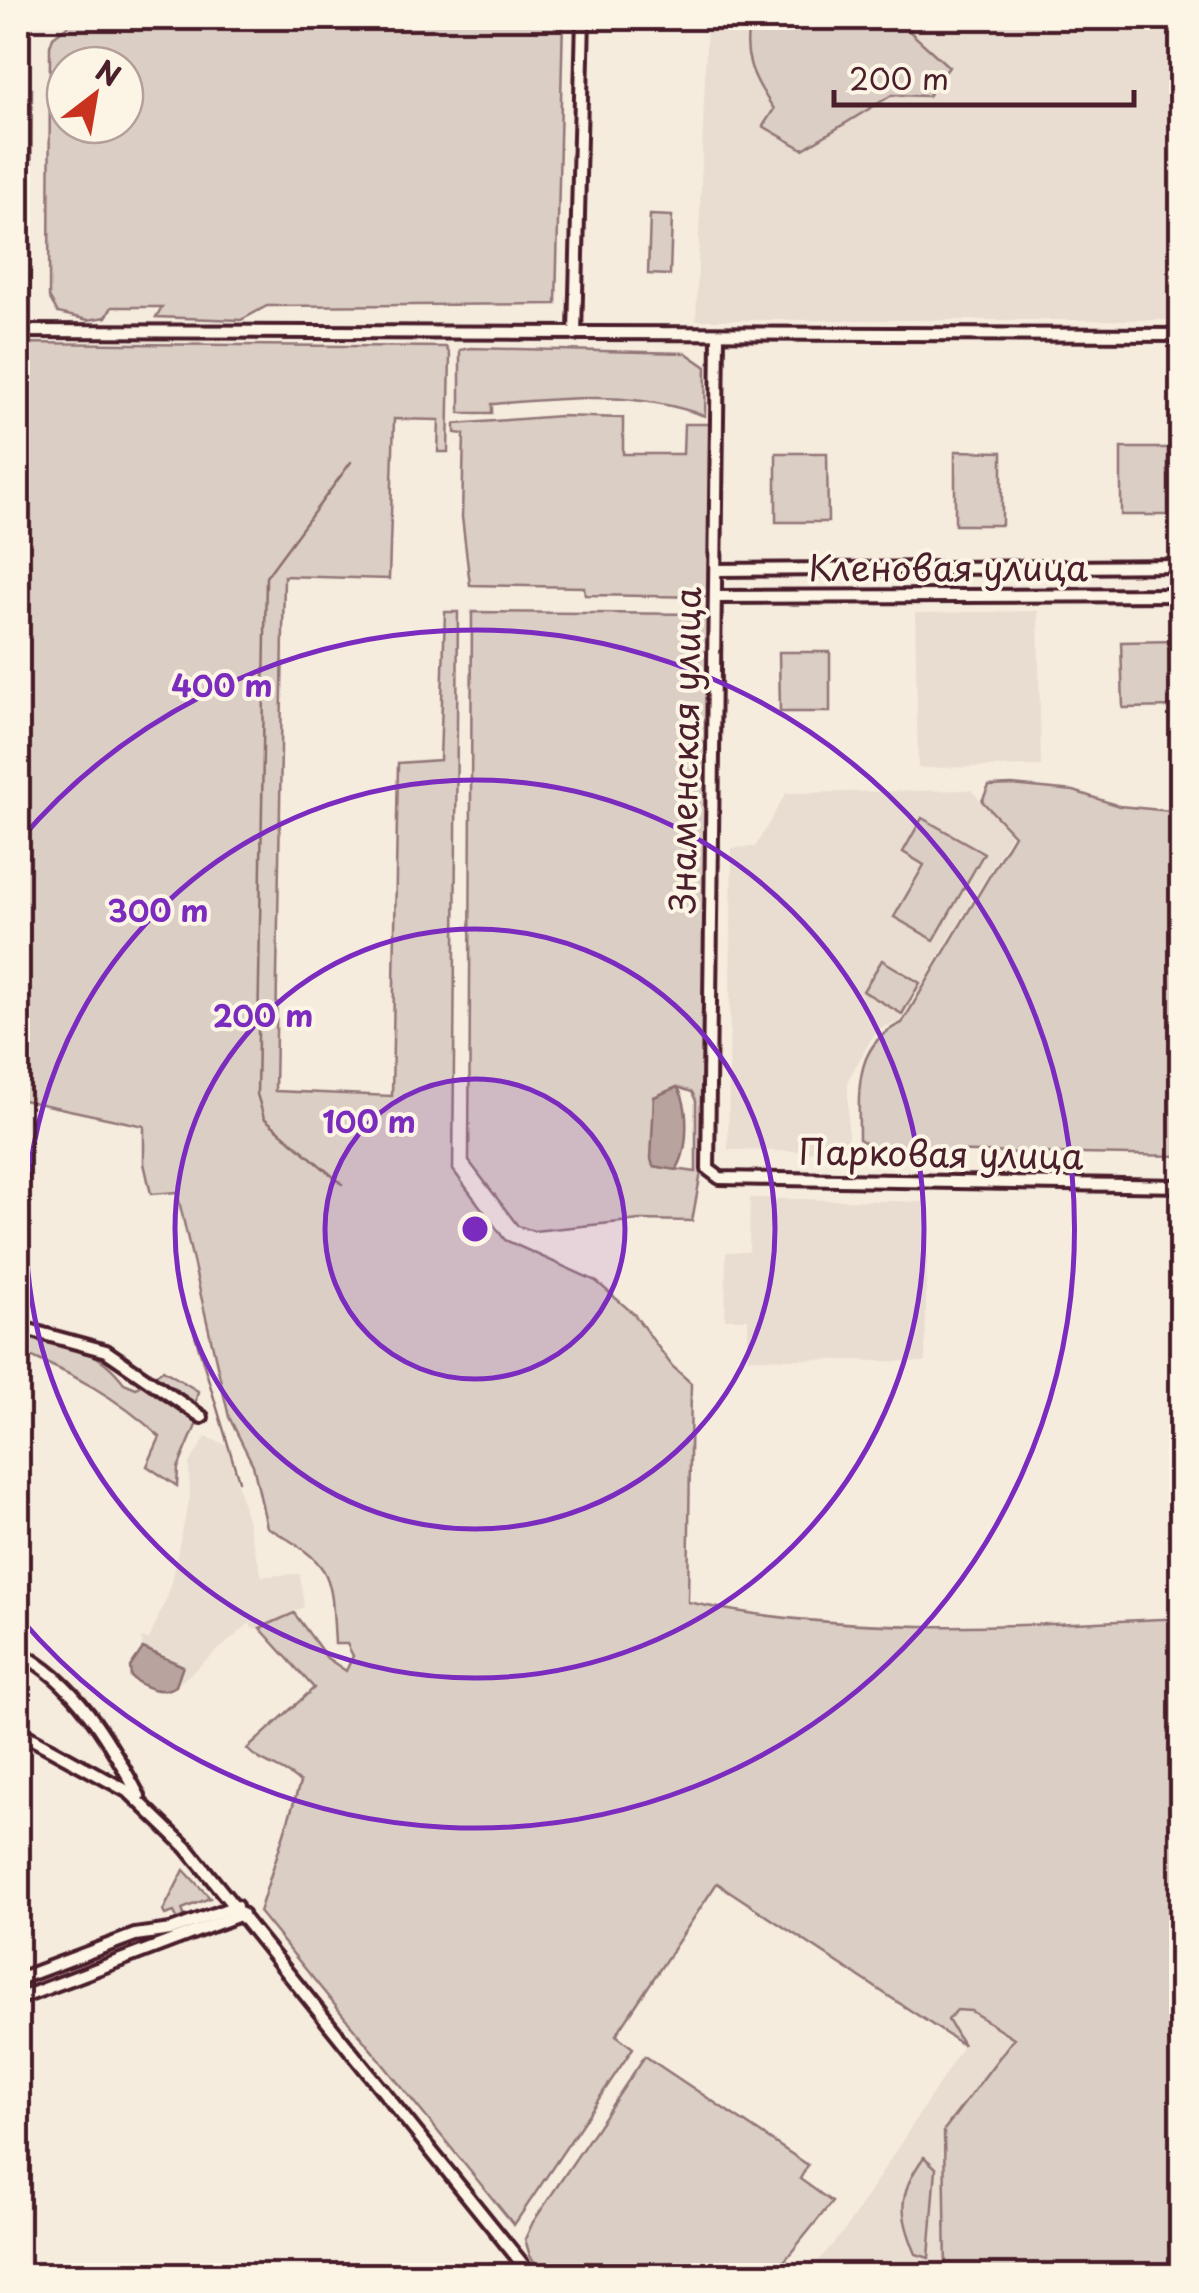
<svg xmlns="http://www.w3.org/2000/svg" width="1199" height="2293" font-family="'Playpen Sans',sans-serif">
  <style>
    .built { fill: #e8ddd0 }
    .green { fill: #dbcec4; stroke: #927678; stroke-width: 2.5; fill-rule: evenodd }
    .water { fill: #b8a39e; stroke: #8c6e70; stroke-width: 2.5 }
    .lines { fill: none; stroke-linecap: round; stroke-linejoin: round }
    .stream { stroke: #8c6e70; stroke-width: 2.5 }
    .minor-casing { stroke: #4a1f2b; stroke-width: 18 }
    .minor { stroke: #fcf5e5; stroke-width: 10 }
    .ring { fill: none; stroke: #7b2cbf; stroke-width: 5 }
    .labels { text-anchor: middle; stroke-width: 8; stroke-linejoin: round; paint-order: stroke }
    .street-label { font-size: 35px; fill: #4a1f2b; stroke: #fcf5e5 }
    .centre { fill: #7b2cbf; stroke: #fcf5e5; stroke-width: 5 }
    .ring-label { font-size: 30px; text-anchor: middle; font-weight: bold; fill: #7b2cbf; stroke: #fcf5e5; stroke-width: 8; stroke-linejoin: round; paint-order: stroke }
  </style>
  <rect width="100%" height="100%" fill="#f5ecde"/>
  <filter id="ink" filterUnits="userSpaceOnUse"><feTurbulence type="fractalNoise" baseFrequency=".01" numOctaves="2"/><feDisplacementMap in="SourceGraphic" scale="20" xChannelSelector="R" yChannelSelector="G"/><feConvolveMatrix kernelMatrix="1 2 1 2 8 2 1 2 1" color-interpolation-filters="sRGB"/></filter>
  <g filter="url(#ink)">
    <g class="built">
      <polygon points="707,18 1181,18 1181,320 696,320"/>
      <polygon points="1038,611 1041,766 918,768 915,613"/>
      <polygon points="971,790 1011,835 900,1022 877,1029 848,1080 848,1152 728,1150 732,848 755,847 786,793"/>
      <polygon points="750,1198 928,1202 925,1362 748,1358 748,1319 725,1319 726,1252 749,1252"/>
      <polygon points="206,1437 227,1445 262,1576 300,1574 304,1607 260,1628 252,1629 250,1623 176,1686 180,1681 170,1657 143,1648 141,1638 149,1639 168,1595 190,1496 189,1464"/>
      <polygon points="956,2010 970,2011 1014,2038 945,2130 946,2275 805,2276 845,2230 963,2046 948,2020"/>
    </g>
    <g class="green">
      <path d="M78,18H563L556,304L267,306L241,320L156,317L162,307H112L106,317L88,320L58,313L49,297L50,46L53,37ZM125,65V125H65V65Z"/>
      <path d="M752,18H916L909,31L949,67L928,96L892,95L803,149L763,126L774,109C754,80 739,52 752,18Z"/>
      <polygon points="18,89 32,89 30,318 18,320"/>
      <polygon points="650,215 672,216 670,275 648,274"/>
      <path d="M18,343L446,347L450,355L448,452H438L439,420L394,419L389,579L284,576L275,1091L392,1096L398,763L440,760L445,612H458L453,1170L505,1240L596,1281L634,1314L672,1366L691,1383L688,1602C848,1637 1019,1626 1181,1618V2275H946L944,2130L1014,2038L971,2011L957,2010L948,2020L963,2045L717,1883L616,2035L633,2048L514,2225L259,1912L300,1783C283,1766 263,1766 247,1749L314,1688L260,1628L294,1613L327,1658L346,1671L353,1656L347,1644H335C331,1572 334,1565 267,1527L253,1465L229,1417L177,1192L151,1194L144,1163V1126L18,1099Z"/>
      <path d="M471,348L686,353L706,367L705,416C636,390 565,398 492,404V413H460V350Z"/>
      <polygon points="560,416 623,418 623,454 683,454 684,424 710,424 709,597 585,595 584,587 470,585 462,517 464,434 455,433 455,424"/>
      <rect x="1121" y="448" width="47" height="67"/>
      <polygon points="955,451 1002,452 1002,525 955,525"/>
      <polygon points="776,453 827,453 828,522 776,522"/>
      <path d="M472,612L707,614L702,1167L692,1221L640,1220L534,1231L518,1226L469,1161ZM677,1087L692,1092L696,1101V1172L653,1166L654,1097Z"/>
      <polygon points="1175,641 1176,707 1123,708 1121,642"/>
      <polygon points="779,652 830,652 830,712 780,712"/>
      <path d="M1012,785L1074,791L1119,806L1181,812V1156L879,1150L859,1139C859,1092 853,1044 902,1023L1014,835L982,801L989,786Z"/>
      <polygon points="922,818 984,853 934,940 894,917 924,865 903,852"/>
      <polygon points="882,960 920,983 902,1014 863,991"/>
      <path d="M18,1334C64,1343 96,1345 124,1383L136,1388L163,1370L198,1391L193,1415L197,1423L178,1468L177,1486L147,1466L160,1437C117,1397 72,1373 18,1351Z"/>
      <polygon points="184,1870 210,1898 182,1909 185,1918 178,1920 174,1912 165,1915 163,1911"/>
      <polygon points="645,2056 808,2165 800,2179 832,2202 773,2275 545,2275 530,2256 525,2239 533,2222"/>
      <path d="M924,2157L936,2168L929,2258L916,2254C899,2214 897,2194 924,2157Z"/>
    </g>
    <g class="water">
      <path d="M677,1087C690,1104 689,1151 676,1170L653,1166L651,1159L654,1097Z"/>
      <path d="M143,1648L183,1666L176,1686C161,1695 144,1688 131,1677L130,1667Z"/>
    </g>
    <g class="lines">
      <g class="stream">
        <polyline points="342,1184 264,1118 257,1094 266,577 351,462"/>
        <polyline points="189,1315 239,1481"/>
      </g>
      <g class="minor-casing">
        <g id="minor">
          <polyline points="18,331 1182,335"/>
          <polyline points="575,334 583,18"/>
          <polyline points="718,336 708,1169 720,1178 1182,1186"/>
          <polyline points="716,570 1182,566"/>
          <polyline points="715,597 1182,595"/>
          <polyline points="18,1327 106,1351 202,1417"/>
          <path d="M18,1652C76,1682 109,1740 139,1796"/>
          <polyline points="18,1731 129,1792 187,1848 532,2276"/>
          <polyline points="18,1979 135,1935 171,1930 236,1906"/>
          <polyline points="18,1999 242,1914"/>
        </g>
      </g>
      <use href="#minor" class="minor"/>
    </g>
  </g>
  <circle cx="475" cy="1229" r="150" fill="#7b2cbf" fill-opacity=".12"/>
  <g class="ring">
    <circle cx="475" cy="1229" r="150"/>
    <circle cx="475" cy="1229" r="300"/>
    <circle cx="475" cy="1229" r="449"/>
    <path d="M20 840A599 599 0 1 1 20 1618"/>
  </g>
  <g class="labels">
    <g class="street-label">
      <text x="948" y="581">Кленовая улица</text>
      <text transform="translate(686 750) rotate(-89)" y="12">Знаменская улица</text>
      <text transform="translate(941 1155) rotate(1)" y="12">Парковая улица</text>
    </g>
  </g>
  <circle cx="475" cy="1229" r="15" class="centre"/>
  <g class="ring-label">
    <text x="222" y="697">400 m</text>
    <text x="158" y="922">300 m</text>
    <text x="263" y="1027">200 m</text>
    <text x="369" y="1133">100 m</text>
  </g>
  <rect width="1199" height="2293" fill="none" stroke="#fcf5e5" stroke-width="60"/>
  <rect x="30" y="30" width="1139" height="2233" fill="none" stroke="#4a1f2b" stroke-width="4" filter="url(#ink)"/>
  <g transform="translate(95 95) rotate(31)"><circle r="48" fill="#fcf5e5" stroke="#b59f9b" stroke-width="2.5"/>
  <path d="M0-8L18 38L0 25L-18 38Z" fill="#c8321e"/>
  <text y="-15" font-size="28" font-weight="bold" text-anchor="middle" fill="#4a1f2b">N</text>
  </g>
  <path d="M834 90v15h300v-15" fill="none" stroke="#4a1f2b" stroke-width="5"/>
  <text x="849" y="90" font-size="30" fill="#4a1f2b" stroke="#fcf5e5" stroke-width="8" paint-order="stroke">200 m</text>
</svg>
